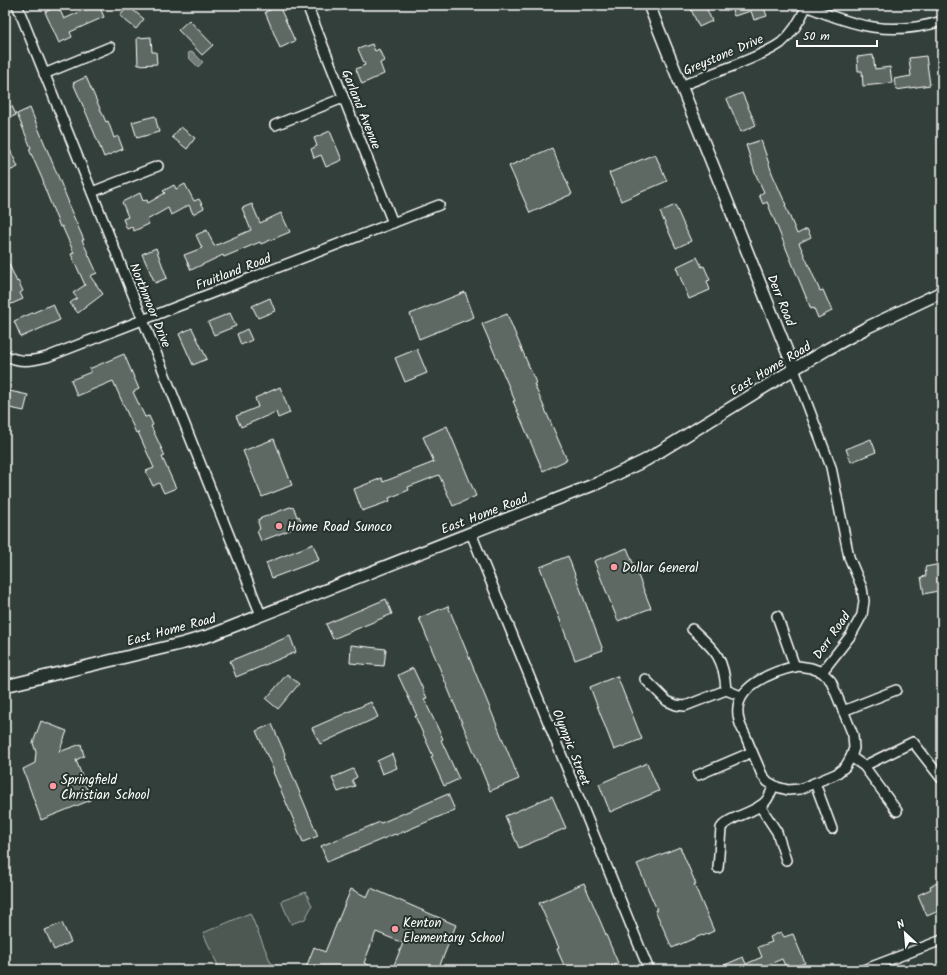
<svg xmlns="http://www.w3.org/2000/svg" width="947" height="975" font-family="Kalam,sans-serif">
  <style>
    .green { fill: #4d5853; stroke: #a6aca9 }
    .water { fill: #737b78; stroke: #abb0ae }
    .building { fill: #5f6964; stroke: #fff }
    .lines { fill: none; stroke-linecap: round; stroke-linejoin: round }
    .minor-casing { stroke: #fff; stroke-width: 12 }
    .tertiary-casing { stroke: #fff; stroke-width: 14 }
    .minor { stroke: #26332d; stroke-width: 9 }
    .tertiary { stroke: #26332d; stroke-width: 11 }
    .poi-dot { fill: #ff9aa2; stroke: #26332d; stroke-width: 1.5 }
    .labels { text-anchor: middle; stroke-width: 4; stroke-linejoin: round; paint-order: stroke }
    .street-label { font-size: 13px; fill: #fff; stroke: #26332d }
    .poi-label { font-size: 13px; fill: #fff; stroke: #26332d; text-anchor: start }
  </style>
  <rect width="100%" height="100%" fill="#333f3a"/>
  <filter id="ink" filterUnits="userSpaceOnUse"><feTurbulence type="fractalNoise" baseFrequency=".025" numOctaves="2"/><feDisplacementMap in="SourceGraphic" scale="8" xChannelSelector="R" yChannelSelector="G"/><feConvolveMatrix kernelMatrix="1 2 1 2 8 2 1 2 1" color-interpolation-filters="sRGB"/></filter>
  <g filter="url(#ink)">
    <g class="green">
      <polygon points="306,892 312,906 305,919 291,924 281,901"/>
      <polygon points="250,913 271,963 287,970 220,970 203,933"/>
    </g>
    <polygon class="water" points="190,51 191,53 193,52 203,62 198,67 188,57 189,55 188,54"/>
    <g class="building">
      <polygon points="95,5 99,5 104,17 70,32 72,37 59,43 45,12 58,6 64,19"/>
      <polygon points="689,5 705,5 712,21 699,27"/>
      <polygon points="730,5 763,5 767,16 754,20 751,11 734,16"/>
      <polygon points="128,6 144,19 136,29 120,16"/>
      <polygon points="279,6 295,41 280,48 265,12"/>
      <polygon points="189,20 213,45 202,55 178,30"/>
      <polygon points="151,37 152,52 156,52 157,64 138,65 137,38"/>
      <polygon points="372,44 375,51 379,49 384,61 380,63 384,74 362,84 356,69 365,65 358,49"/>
      <polygon points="873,55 875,69 890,67 892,83 863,86 862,71 858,71 857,57"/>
      <polygon points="926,56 930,85 896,90 894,79 911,76 909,58"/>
      <polygon points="86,77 106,122 108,121 114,138 118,136 123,149 104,157 87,115 73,83"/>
      <polygon points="742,93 756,125 741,132 727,99"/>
      <polygon points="12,106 16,115 5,120 5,110"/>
      <polygon points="30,108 69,203 68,204 84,240 82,240 97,273 90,276 103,294 78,313 70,303 77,298 73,293 85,285 71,254 74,253 62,226 60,227 43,184 44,183 29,149 31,148 17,114"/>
      <polygon points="155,116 159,132 137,138 132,122"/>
      <polygon points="181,127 195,138 187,149 172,137"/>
      <polygon points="330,131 342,160 326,167 321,155 314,158 311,149 317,146 314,138"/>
      <polygon points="5,139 18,167 5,173"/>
      <polygon points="761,140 772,173 786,205 785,205 797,234 807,229 811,237 799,243 820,291 823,290 832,311 818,318 814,308 811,309 806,297 767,202 763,204 759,195 764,192 755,173 746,145"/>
      <polygon points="552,148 572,194 530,213 509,166"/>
      <polygon points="655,154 667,181 621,201 609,173"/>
      <polygon points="185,184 194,201 199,199 204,208 193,214 189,205 171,215 168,208 147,220 149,224 134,231 132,227 127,229 123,219 128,217 122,202 140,193 143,201 147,200 148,203 165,193 163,191 174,185 176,189"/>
      <polygon points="252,204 260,223 281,213 290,232 261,244 260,242 224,257 223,255 191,270 184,255 202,248 196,235 207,230 214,246 251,230 242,208"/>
      <polygon points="675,205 691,241 676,248 660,212"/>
      <polygon points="156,248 167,278 155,283 142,254"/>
      <polygon points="5,255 17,282 18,281 23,291 20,293 23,299 9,305 5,296"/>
      <polygon points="697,257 702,267 704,266 710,280 707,281 710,290 689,299 676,267"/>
      <polygon points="465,292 474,317 419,339 410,314"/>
      <polygon points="270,298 275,311 258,318 252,306"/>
      <polygon points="53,304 60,320 21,337 14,321"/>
      <polygon points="230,313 236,326 214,335 208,322"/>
      <polygon points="507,314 536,383 534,384 567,460 543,471 513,401 515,401 482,324"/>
      <polygon points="192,328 207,359 193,365 179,334"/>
      <polygon points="247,329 252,340 241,345 237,334"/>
      <polygon points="417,349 427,373 405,382 395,358"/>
      <polygon points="124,354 139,389 133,392 145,417 149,416 153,425 151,426 165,456 162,457 176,488 164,493 159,483 153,486 146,471 154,468 138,432 136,433 113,381 77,396 71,380 91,372 89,369"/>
      <polygon points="280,387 290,413 278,418 276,412 241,427 236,416 258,407 255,398"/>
      <polygon points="5,390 28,395 24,411 5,407"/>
      <polygon points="447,426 476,496 453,506 439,475 408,487 409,490 389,498 390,501 362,511 354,489 382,478 383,482 434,462 423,437"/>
      <polygon points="274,439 292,485 262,497 243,451"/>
      <polygon points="871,439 876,452 851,462 846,449"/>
      <polygon points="290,507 294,508 297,517 299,516 303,525 261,541 257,531 260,529 258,522 259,519"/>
      <polygon points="313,544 319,560 272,578 266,563"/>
      <polygon points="627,548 651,608 618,621 594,561"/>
      <polygon points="568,556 603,650 575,660 540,567"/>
      <polygon points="941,564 942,590 924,594 921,577 926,576 925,567"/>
      <polygon points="386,599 392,614 333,639 326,624"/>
      <polygon points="448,606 519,779 490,791 419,618"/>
      <polygon points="290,636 296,652 236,677 230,661"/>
      <polygon points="351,645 386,649 384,666 350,663"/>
      <polygon points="413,668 427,698 424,699 443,739 441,740 459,779 444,786 431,757 433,756 415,716 417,716 398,675"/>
      <polygon points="287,674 299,684 278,709 266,699"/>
      <polygon points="617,676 642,739 614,750 590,687"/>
      <polygon points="371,702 378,717 320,744 312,728"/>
      <polygon points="41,721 67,731 59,752 81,744 84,756 76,760 91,800 41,820 23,769 35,763 36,752 33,743"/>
      <polygon points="272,724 285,754 284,755 318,836 303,842 273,772 274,771 256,731"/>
      <polygon points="392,754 397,768 382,774 377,761"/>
      <polygon points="647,763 659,791 610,812 599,784"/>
      <polygon points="353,769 357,777 352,780 355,786 338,792 332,778"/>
      <polygon points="448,794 455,810 396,835 395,834 327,862 321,846 380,822 381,823"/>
      <polygon points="552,796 566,828 519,848 505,816"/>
      <polygon points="680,847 696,884 694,884 714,931 703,936 702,935 672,948 655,910 657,910 637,864"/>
      <polygon points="942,881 942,906 939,907 941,910 927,916 918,895 931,889 930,886"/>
      <polygon points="584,883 618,963 603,970 566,970 557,949 559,948 539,903"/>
      <polygon points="371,888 456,925 438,970 392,970 403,943 376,932 364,963 381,970 305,970 314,947 325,952 351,889 367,897"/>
      <polygon points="62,923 71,942 54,950 45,930"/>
      <polygon points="781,932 784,937 793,934 805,963 787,970 782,959 760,968 761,970 713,970 743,957 746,964 762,957 758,947 772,942 770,937"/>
    </g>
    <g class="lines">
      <g class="minor-casing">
        <g id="minor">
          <polyline points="17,5 261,615"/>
          <polyline points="307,5 393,223"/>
          <path d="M806,6C854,26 891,37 942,21"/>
          <polyline points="44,74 110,47"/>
          <path d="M681,86C698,79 716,72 733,66C749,59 767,53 781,43C793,33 801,19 807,5"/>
          <polyline points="275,125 343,98"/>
          <polyline points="92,192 158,166"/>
          <path d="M5,355C19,363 32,361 47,357L439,205"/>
          <polyline points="794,369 831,467 849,557 862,588 864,601 862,615 851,635 822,672"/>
          <polyline points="471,533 649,970"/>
          <polyline points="777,616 795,667"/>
          <path d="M692,629C715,650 724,657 726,690L741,696"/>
          <path d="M798,666L811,668L822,672L831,681L853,735L854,748L851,757L845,767L836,774L800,789L788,790L777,787L768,782L762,775C757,762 751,750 746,737C744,732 740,726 739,720C730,687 773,671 798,666Z"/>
          <polyline points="645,679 667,701 676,705 685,706 726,690"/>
          <polyline points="843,711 896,690"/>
          <polyline points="851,757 864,766 913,742 941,778"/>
          <polyline points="864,766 897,811"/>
          <polyline points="698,775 752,752"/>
          <polyline points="815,783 832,829"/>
          <polyline points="760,806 777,832 786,860"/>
          <path d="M718,868L721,828C729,816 753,814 765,802C769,798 771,791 774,786"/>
          <polyline points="863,970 942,940"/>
        </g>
      </g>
      <g class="tertiary-casing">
        <g id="tertiary">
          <polyline points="649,5 794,369"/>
          <polyline points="5,686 184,643 211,635 598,483 646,460 794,369 826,350 868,327 942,292"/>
        </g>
      </g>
      <use href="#minor" class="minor"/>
      <use href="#tertiary" class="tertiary"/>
    </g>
  </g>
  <g class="poi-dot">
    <circle cx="279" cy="526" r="4"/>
    <circle cx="614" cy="567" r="4"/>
    <circle cx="53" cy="786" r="4"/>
    <circle cx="395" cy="929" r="4"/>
  </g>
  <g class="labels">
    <g class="street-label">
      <text transform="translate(723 54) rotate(-23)" y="5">Greystone Drive</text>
      <text transform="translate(362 109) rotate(68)" y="5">Garland Avenue</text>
      <text transform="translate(233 271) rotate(-21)" y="5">Fruitland Road</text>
      <text transform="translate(782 300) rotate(68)" y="5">Derr Road</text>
      <text transform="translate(151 305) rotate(68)" y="5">Northmoor Drive</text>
      <text transform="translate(770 368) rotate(-31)" y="5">East Home Road</text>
      <text transform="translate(484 513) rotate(-21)" y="5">East Home Road</text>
      <text transform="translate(171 629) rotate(-15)" y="5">East Home Road</text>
      <text transform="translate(831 635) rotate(-55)" y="5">Derr Road</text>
      <text transform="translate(572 747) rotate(68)" y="5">Olympic Street</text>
    </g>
    <g class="poi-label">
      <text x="287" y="531">Home Road Sunoco</text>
      <text x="622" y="572">Dollar General</text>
      <text x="61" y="784">Springfield<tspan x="61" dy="15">Christian School</tspan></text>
      <text x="403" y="927">Kenton<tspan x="403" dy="15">Elementary School</tspan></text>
    </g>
  </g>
  <rect width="947" height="975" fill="none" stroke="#26332d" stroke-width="20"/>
  <rect x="10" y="10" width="927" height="955" fill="none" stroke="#fff" stroke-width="1.5" filter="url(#ink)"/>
  <g transform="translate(905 933) rotate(334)" stroke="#26332d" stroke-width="3" paint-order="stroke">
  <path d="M0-3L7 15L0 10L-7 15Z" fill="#ffffff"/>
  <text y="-6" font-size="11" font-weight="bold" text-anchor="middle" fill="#ffffff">N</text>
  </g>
  <path d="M797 40v6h80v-6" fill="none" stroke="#ffffff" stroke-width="2"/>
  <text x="803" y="40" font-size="12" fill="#ffffff" stroke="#26332d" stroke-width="3" paint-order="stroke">50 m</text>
</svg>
